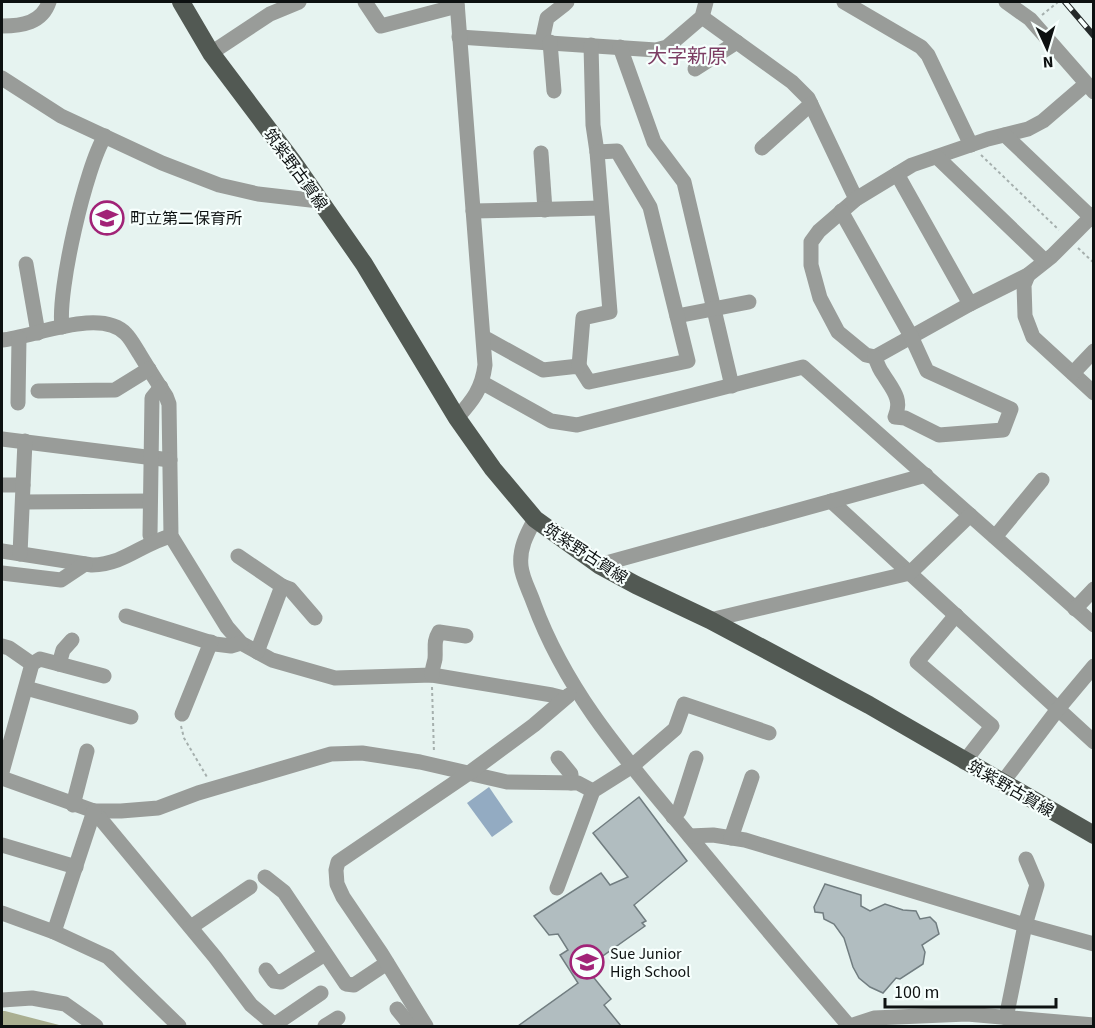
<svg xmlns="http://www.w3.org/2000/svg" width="1095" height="1028" font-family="'Source Sans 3','Noto Sans JP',sans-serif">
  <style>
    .forest { fill: #aaaf91 }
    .water { fill: #93abc2 }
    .building { fill: #b1bdc0; stroke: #717d80; stroke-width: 1.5 }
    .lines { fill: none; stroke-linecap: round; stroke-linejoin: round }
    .path { stroke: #a5afad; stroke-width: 2; stroke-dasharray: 3 3; stroke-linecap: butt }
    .minor { stroke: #999c99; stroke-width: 15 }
    .major { stroke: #525953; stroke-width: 18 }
    .rail-casing { stroke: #252a2a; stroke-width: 6 }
    .rail { stroke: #f7fffd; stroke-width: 4; stroke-dasharray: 11; stroke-linecap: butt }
    .labels { text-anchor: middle; stroke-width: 4.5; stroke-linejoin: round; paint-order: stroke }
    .street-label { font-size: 16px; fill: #0d1111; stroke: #f7fffd }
    .poi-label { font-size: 16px; fill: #0d1111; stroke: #f7fffd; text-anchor: start }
    .quarter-label { font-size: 20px; fill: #7c3d63; stroke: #f7fffd }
  </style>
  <rect width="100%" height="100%" fill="#e6f3f0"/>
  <polygon class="forest" points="2,1011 5,1011 63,1026 2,1026"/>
  <polygon class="water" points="489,787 513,822 492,837 467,803"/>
  <g class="building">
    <polygon points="639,797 687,861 634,905 646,921 642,923 645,926 586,968 611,999 604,1005 621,1026 518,1026 578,983 560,955 568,950 558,934 549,935 534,916 601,873 610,885 628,877 593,833"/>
    <polygon points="825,884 861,895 861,906 870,911 885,904 903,910 916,911 920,919 930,917 936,923 939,934 922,945 925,952 923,964 900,979 896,978 883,993 870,987 859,978 853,967 844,938 834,924 824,919 823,913 815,912 814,907"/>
  </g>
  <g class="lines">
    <g class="path">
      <polyline points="1042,15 1058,2"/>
      <polyline points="981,155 1059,230"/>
      <polyline points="1078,248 1094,263"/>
      <polyline points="432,687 434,753"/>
      <polyline points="181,726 184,738 207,777"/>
    </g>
    <g class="minor">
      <polyline points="365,2 381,26 457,6"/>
      <polyline points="844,2 921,47 928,55 971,145"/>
      <polyline points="1006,2 1030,19 1094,92"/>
      <polyline points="702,17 792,82 808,98 856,199"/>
      <path d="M2,26C22,26 42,23 49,2"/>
      <polyline points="459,37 656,50 667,47 702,17 706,2"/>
      <polyline points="542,41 547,18 565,4 567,2"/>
      <polyline points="550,42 554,91"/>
      <polyline points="620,47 654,142 684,182 732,386"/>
      <polyline points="211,53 270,14 299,2"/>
      <polyline points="695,69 737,42"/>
      <polyline points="2,78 61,116 162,163 219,185 258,194 319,201"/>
      <polyline points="1086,84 1043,121 1028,129 988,139 912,165 856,199 819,231 811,242 811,265 820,298 838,332 866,355 875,357 970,304 1028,275 1052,256 1094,214"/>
      <polyline points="1005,135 1094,220"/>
      <polyline points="762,148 811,104"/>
      <polyline points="541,153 545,210"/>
      <polyline points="937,157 1045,261"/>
      <polyline points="897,174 970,304"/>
      <polyline points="473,211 601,208"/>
      <path d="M841,211L911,336L927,371L1011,409L1003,430L939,435L905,418L895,417C903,399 892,389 883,374C879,369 877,363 875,357"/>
      <polyline points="26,264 38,333"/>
      <polyline points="1028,275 1024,285 1025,316 1033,337 1094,393"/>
      <polyline points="677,316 749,302"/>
      <path d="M62,327C57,291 86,166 105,136"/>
      <polyline points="487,339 543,370 579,366 589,382 688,361 650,207 617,151 597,152 593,125 591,45"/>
      <path d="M2,340C34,337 101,307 126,334C131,339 135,347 139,353C148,368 157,382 166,396L169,404L171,536L227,627L241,643L272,660L335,678L432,675L552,695L564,698"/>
      <polyline points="579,366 583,318 610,312 597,152"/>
      <polyline points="1073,373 1094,351"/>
      <polyline points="483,383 551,421 577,425 803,367 1094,625"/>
      <polyline points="38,391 115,390 149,369"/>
      <polyline points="18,403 19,338"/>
      <path d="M457,418C473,400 482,389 485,365L457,2"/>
      <polyline points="2,439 170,460"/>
      <polyline points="2,485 23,485"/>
      <polyline points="831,501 1094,742"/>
      <polyline points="23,502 150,501"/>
      <path d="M535,519C527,534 519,548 521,566C522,578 530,592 534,604C568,696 630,764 691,838C743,901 796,964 849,1026"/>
      <polyline points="995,537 1042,480"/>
      <polyline points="153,542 150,535 152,398 161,387"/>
      <path d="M2,551L92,565C125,564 141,544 171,536"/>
      <polyline points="20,554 25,441"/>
      <polyline points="238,556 282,586 257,652"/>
      <polyline points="599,565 926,475"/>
      <polyline points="2,573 61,580 85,564"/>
      <polyline points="282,586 290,589 315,618"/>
      <polyline points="1075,609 1094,589"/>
      <polyline points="956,615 917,662 992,726 964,762"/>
      <polyline points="126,616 215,644 231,646 241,643"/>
      <polyline points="710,620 910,573 970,515"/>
      <polyline points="2,646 9,648 32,664"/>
      <polyline points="59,664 63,650 72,640"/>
      <path d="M432,675C432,669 434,664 435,659C436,648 433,642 439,632L466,636"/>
      <polyline points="26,688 131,717"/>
      <polyline points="182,714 211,642"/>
      <polyline points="558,758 571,774 571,783"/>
      <polyline points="2,772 32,664 40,659 104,676"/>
      <polyline points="2,778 94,811 121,811 158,808 198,793 331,754 362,753 420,762 507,782 578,783 593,791"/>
      <polyline points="1002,783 1058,709 1094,666"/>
      <polyline points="73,805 87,751"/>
      <polyline points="94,811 215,957 251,1005 276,1026"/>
      <polyline points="673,817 679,811 696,758"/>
      <polyline points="690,836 713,835 745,840 1025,925 1094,944"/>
      <polyline points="731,838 752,777"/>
      <polyline points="2,845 76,867"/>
      <polyline points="265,877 284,892 346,984 354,985 387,963"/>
      <polyline points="557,888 593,791 631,767 675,729 684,704 769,733"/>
      <polyline points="2,913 54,932 108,957 179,1026"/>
      <polyline points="191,927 250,887"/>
      <polyline points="54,932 94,811"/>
      <polyline points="266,970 274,981 281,982 325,954"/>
      <polyline points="2,1000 32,998 65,1004 96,1026"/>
      <polyline points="397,1009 411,1026"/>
      <polyline points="1006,1018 1025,925 1037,885 1026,859"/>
      <polyline points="274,1025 321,993"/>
      <polyline points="325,1026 338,1018"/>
      <polyline points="426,1026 381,953 343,897 337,884 336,870 338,862 469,773 534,725 569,695"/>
      <polyline points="850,1026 874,1018 967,1014 1094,1025"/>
    </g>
    <polyline class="major" points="181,2 211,53 293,162 364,264 457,418 493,469 535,519 599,565 636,585 710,620 869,705 1094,835"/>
    <g class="rail-casing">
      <polyline id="rail" points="1065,2 1094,36"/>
    </g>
    <use href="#rail" class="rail"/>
  </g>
  <defs>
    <g id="school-ring" transform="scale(1.725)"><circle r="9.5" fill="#f7fffd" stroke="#a12377" stroke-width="1.5"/><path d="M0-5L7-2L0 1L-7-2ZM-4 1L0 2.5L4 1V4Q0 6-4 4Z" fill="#a12377"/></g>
  </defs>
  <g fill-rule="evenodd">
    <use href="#school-ring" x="107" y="218"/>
    <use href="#school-ring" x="587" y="962"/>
  </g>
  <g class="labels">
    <g class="street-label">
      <text transform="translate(296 169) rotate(54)" y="6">筑紫野古賀線</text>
      <text transform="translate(586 553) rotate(33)" y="6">筑紫野古賀線</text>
      <text transform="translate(1011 788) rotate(30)" y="6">筑紫野古賀線</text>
    </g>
    <g class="poi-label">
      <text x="130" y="224">町立第二保育所</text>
      <text x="610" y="959">Sue Junior<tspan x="610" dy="18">High School</tspan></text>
    </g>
    <g class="quarter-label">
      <text x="687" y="63">大字新原</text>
    </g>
  </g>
  <rect width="1095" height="1028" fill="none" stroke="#0d1111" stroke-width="6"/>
  <g transform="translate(1047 48) rotate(176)" stroke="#f7fffd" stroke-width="4.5" paint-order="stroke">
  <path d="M0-4.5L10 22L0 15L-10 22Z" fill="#0d1111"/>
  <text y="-9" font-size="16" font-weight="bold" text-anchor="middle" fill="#0d1111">N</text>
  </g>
  <path d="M885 998v9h171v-9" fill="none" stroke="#0d1111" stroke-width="3"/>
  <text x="894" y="998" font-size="18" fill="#0d1111" stroke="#f7fffd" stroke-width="4.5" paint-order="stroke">100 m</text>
</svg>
